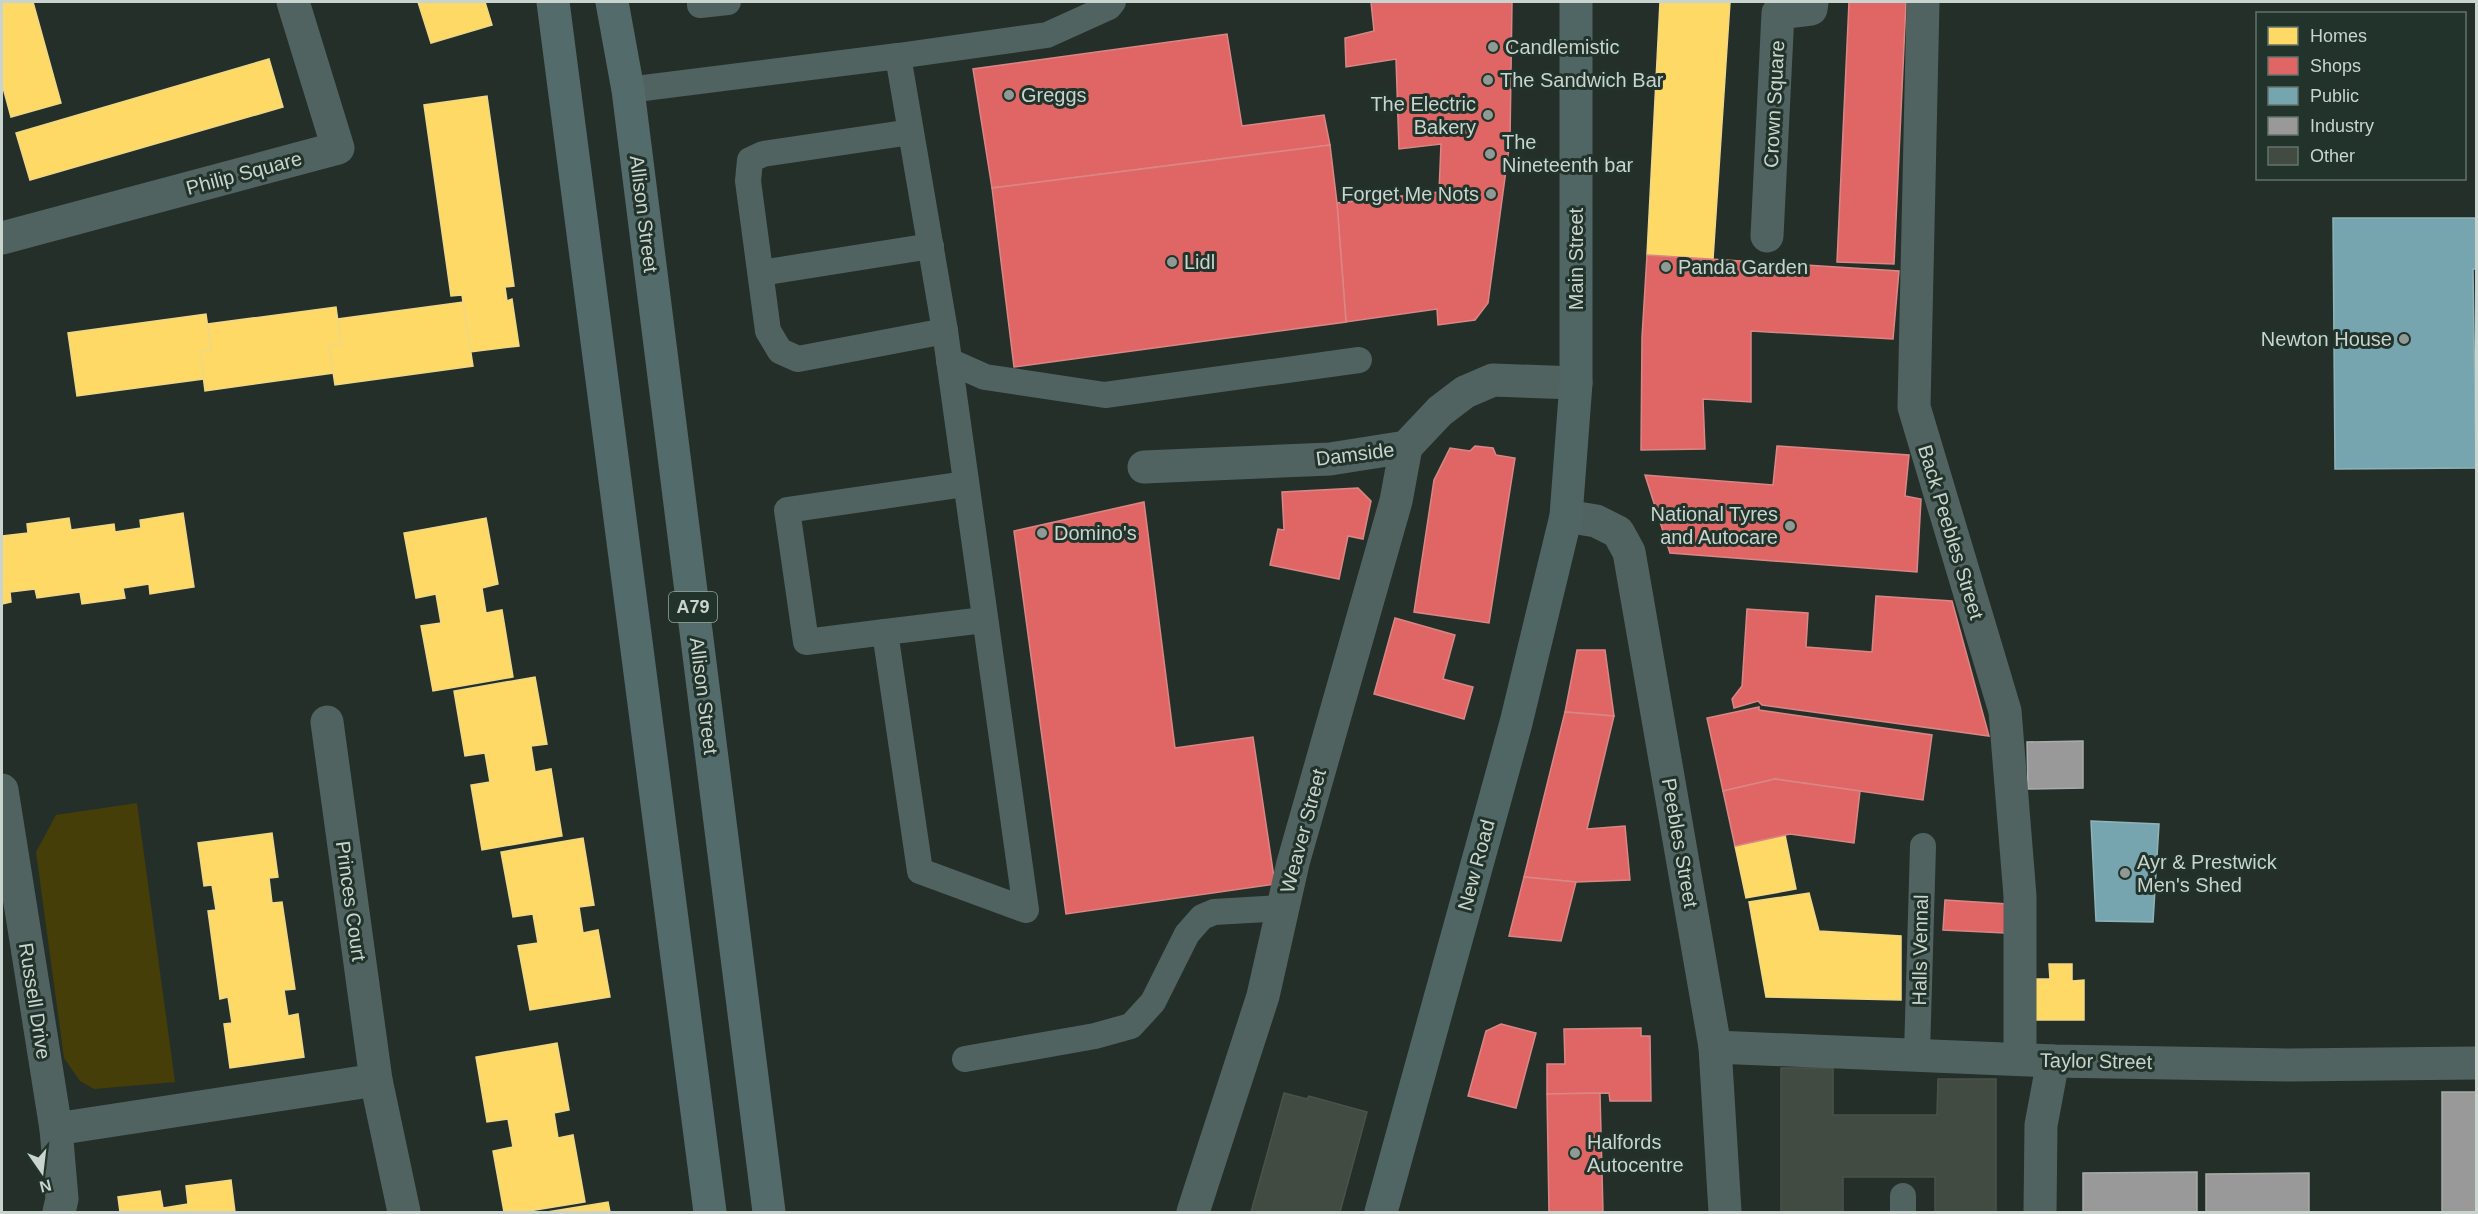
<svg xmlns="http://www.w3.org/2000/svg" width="2478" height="1214" font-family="Arial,sans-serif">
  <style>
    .green { fill: #453e08 }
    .homes { fill: #ffd966; stroke: #efd885; stroke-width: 1.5 }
    .shops { fill: #e06666; stroke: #d98785; stroke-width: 1.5 }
    .public { fill: #76a5af; stroke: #8fb3b8; stroke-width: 1.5 }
    .industry { fill: #999; stroke: #a7aba9; stroke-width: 1.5 }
    .building { fill: #424b41; stroke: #4b524c; stroke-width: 1.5 }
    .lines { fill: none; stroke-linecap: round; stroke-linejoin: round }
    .lane { stroke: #516361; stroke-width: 26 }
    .street { stroke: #516361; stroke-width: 33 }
    .secondary { stroke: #506665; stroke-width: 33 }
    .primary { stroke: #536c6b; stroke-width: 33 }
    .poi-dot { fill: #909a95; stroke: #21332a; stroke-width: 2 }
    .labels { text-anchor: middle; stroke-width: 6; stroke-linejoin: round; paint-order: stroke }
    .shield { fill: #21332a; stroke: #97a49d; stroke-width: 1.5 }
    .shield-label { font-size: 18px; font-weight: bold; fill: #c9d4ce }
    .poi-label { font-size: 20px; fill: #c9d4ce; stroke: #21332a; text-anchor: start }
    .street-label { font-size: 20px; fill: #c9d4ce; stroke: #21332a }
  </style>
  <rect width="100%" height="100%" fill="#252f2a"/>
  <polygon class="green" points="137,803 175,1082 94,1089 80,1081 64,1058 36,852 56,815"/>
  <g class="homes">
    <polygon points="2,2 33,2 61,103 11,117 2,84"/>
    <polygon points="418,2 485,2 492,25 431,43"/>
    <polygon points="1660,2 1730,2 1713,259 1647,255"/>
    <polygon points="269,59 283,107 30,180 16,133"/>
    <polygon points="487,96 514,286 505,287 507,301 512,299 519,346 470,352 462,295 451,296 424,105"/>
    <polygon points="463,302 473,366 335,385 329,346 341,344 338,319"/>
    <polygon points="336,307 341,344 329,346 333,373 205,391 200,351 211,350 208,324"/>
    <polygon points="206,314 211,350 200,351 203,379 77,396 68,333"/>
    <polygon points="183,513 194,587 150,594 149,584 123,588 125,598 82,604 80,592 37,598 35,589 10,592 11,602 2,604 2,532 2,536 28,533 27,524 69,518 71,530 114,524 115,532 141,528 140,520"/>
    <polygon points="486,518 498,584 482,588 486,613 502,610 513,677 433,691 421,626 441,623 436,594 416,598 404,533"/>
    <polygon points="535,677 547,744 531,746 535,772 551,769 562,836 482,850 471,785 490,782 485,753 465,756 454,691"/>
    <polygon points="272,833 278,877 269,878 272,903 282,902 295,989 284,990 288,1016 298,1014 304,1057 230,1068 224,1024 232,1023 228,997 220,999 208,911 216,910 212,885 204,886 198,843"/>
    <polygon points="1785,835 1796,889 1746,898 1735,846"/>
    <polygon points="583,838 594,905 579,907 583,933 598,930 610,997 530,1010 518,946 538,943 533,914 513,917 501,852"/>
    <polygon points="1809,893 1819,931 1901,936 1901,1000 1766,997 1749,902"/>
    <polygon points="2049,964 2072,964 2072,981 2084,980 2084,1020 2033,1020 2032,979 2050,979"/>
    <polygon points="557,1043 569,1110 554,1113 558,1138 573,1135 585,1202 523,1212 504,1212 493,1151 513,1147 508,1119 487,1122 476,1057"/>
    <polygon points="231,1180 235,1212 120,1212 118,1197 160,1191 163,1208 188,1204 186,1186"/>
    <polygon points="608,1202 610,1212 547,1212"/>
  </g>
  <g class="shops">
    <polygon points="1371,2 1512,2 1510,141 1488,303 1475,320 1438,325 1437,309 1346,322 1337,203 1439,192 1441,144 1399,149 1396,59 1346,67 1345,38 1374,31"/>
    <polygon points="1849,2 1906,2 1894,264 1837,262"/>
    <polygon points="1227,34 1242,126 1324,115 1330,145 992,188 973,69"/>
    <polygon points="1330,145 1337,203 1346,322 1014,367 992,188"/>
    <polygon points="1647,255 1899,271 1893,339 1751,331 1751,402 1703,399 1705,449 1641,450 1642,337"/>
    <polygon points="1475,446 1493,448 1496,455 1515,458 1489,623 1414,612 1434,480 1450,448 1470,451"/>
    <polygon points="1777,446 1909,455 1905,496 1921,499 1917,572 1670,553 1645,475 1773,485"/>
    <polygon points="1358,488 1371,501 1363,539 1348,536 1339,579 1270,565 1278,529 1284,530 1282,492"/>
    <polygon points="1144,502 1175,748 1253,737 1275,884 1066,914 1014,531"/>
    <polygon points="1876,596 1952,601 1989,736 1762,705 1758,701 1734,708 1732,699 1742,686 1747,609 1808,613 1806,647 1872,652"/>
    <polygon points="1395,618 1455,635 1443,679 1473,687 1464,719 1374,694"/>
    <polygon points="1577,650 1605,650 1614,716 1565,712"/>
    <polygon points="1759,707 1759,710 1932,735 1923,800 1775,779 1723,791 1707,718"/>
    <polygon points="1565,712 1614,716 1587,829 1625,826 1630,880 1576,882 1524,877"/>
    <polygon points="1775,779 1860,791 1854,843 1790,834 1735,846 1723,791"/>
    <polygon points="1524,877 1576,882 1561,941 1509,936"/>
    <polygon points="1945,900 2008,904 2005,933 1943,930"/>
    <polygon points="1501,1024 1536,1033 1516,1108 1468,1096 1486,1031"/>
    <polygon points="1641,1028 1641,1036 1650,1036 1651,1101 1610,1101 1609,1093 1547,1094 1547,1064 1565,1064 1564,1029"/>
    <polygon points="1600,1093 1603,1212 1549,1212 1547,1094"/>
  </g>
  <g class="public">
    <polygon points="2333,218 2476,218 2476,269 2473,269 2476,468 2335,469"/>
    <polygon points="2091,821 2159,824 2153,922 2096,921"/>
  </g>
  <g class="industry">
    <polygon points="2083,741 2083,788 2028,789 2027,742"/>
    <rect x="2442" y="1092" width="34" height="120"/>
    <polygon points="2197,1172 2197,1212 2083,1212 2083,1173"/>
    <polygon points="2309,1173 2309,1212 2206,1212 2206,1174"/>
  </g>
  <g class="building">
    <polygon points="1781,1068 1833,1068 1833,1115 1937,1115 1938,1079 1996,1079 1996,1212 1935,1212 1935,1177 1843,1177 1843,1212 1781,1212"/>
    <polygon points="1284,1093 1307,1099 1309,1096 1367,1112 1340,1212 1251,1212"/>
  </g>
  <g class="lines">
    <g class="lane">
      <polyline points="700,2 700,5 728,2"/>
      <polyline points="898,56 1047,35 1109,7 1113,2"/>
      <polyline points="628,90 898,56 945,331 798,359 780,351 768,331 748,181 750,160 763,154 911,132"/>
      <polyline points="761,273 931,246"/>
      <polyline points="945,331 1026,910 920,871 885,632 806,642 787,510 965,484"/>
      <polyline points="949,361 985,377 1105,395 1359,360"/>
      <polyline points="885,632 984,620"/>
      <polyline points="1917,1054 1923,846"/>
      <polyline points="965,1059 1095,1036 1131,1026 1153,1002 1187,934 1202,917 1214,912 1283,908"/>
      <polyline points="1903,1196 1903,1212"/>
    </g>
    <g class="street">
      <polyline points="1923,2 1914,407 2005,711 2020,896 2020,1059"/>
      <polyline points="1767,236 1778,13 1811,9 1812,2"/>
      <polyline points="2,238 338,148 293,2"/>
      <polyline points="1144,467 1330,459 1406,447 1440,411 1465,392 1493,380 1576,383"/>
      <polyline points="1566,516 1596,521 1618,532 1629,552 1715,1047 1725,1212"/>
      <polyline points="327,722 376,1080 404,1212"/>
      <polyline points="2,790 56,1129 62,1199 59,1212"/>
      <polyline points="1715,1047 2053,1061 2289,1065 2476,1063"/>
      <polyline points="56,1129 376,1080"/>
      <polyline points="1193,1212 1263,996 1293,863 1396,501 1406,447"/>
      <polyline points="2040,1212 2041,1125 2053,1061"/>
    </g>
    <polyline class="secondary" points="1381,1212 1516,723 1566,516 1576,383 1576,2"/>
    <g class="primary">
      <polyline points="553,2 710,1212"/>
      <polyline points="612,2 628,90 769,1212"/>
    </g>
  </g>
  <g class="poi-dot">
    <circle cx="1493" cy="47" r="6"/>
    <circle cx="1488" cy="80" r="6"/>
    <circle cx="1009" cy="95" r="6"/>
    <circle cx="1488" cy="115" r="6"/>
    <circle cx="1490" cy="154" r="6"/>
    <circle cx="1491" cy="194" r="6"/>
    <circle cx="1172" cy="262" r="6"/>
    <circle cx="1666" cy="267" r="6"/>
    <circle cx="2404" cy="339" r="6"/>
    <circle cx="1790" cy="526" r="6"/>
    <circle cx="1042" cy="533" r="6"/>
    <circle cx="2125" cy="873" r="6"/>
    <circle cx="1575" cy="1153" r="6"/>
  </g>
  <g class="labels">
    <rect class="shield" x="669" y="592" width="48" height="30" rx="4.5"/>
    <g class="shield-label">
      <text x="693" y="613">A79</text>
    </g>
    <g class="poi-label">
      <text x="1505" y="54">Candlemistic</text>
      <text x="1500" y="87">The Sandwich Bar</text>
      <text x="1021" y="102">Greggs</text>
      <text x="1476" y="111" text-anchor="end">The Electric<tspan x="1476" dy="23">Bakery</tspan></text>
      <text x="1502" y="149">The<tspan x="1502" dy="23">Nineteenth bar</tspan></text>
      <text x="1479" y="201" text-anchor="end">Forget Me Nots</text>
      <text x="1184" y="269">Lidl</text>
      <text x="1678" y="274">Panda Garden</text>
      <text x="2392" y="346" text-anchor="end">Newton House</text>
      <text x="1778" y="521" text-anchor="end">National Tyres<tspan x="1778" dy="23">and Autocare</tspan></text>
      <text x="1054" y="540">Domino's</text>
      <text x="2137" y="869">Ayr &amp; Prestwick<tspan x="2137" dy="23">Men's Shed</tspan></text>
      <text x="1587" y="1149">Halfords<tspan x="1587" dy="23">Autocentre</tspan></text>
    </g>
    <g class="street-label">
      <text transform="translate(1774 104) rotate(-87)" y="7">Crown Square</text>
      <text transform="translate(244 173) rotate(-15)" y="7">Philip Square</text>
      <text transform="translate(644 214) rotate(83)" y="7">Allison Street</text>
      <text transform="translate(1576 259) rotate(-90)" y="7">Main Street</text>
      <text transform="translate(1355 454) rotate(-7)" y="7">Damside</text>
      <text transform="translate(1951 532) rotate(73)" y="7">Back Peebles Street</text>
      <text transform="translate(704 696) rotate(83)" y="7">Allison Street</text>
      <text transform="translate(1303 831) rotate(-75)" y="7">Weaver Street</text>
      <text transform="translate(1680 843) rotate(80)" y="7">Peebles Street</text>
      <text transform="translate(1476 865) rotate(-75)" y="7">New Road</text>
      <text transform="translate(351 901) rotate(82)" y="7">Princes Court</text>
      <text transform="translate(1920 950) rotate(-89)" y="7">Halls Vennal</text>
      <text transform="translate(35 1001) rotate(81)" y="7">Russell Drive</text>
      <text transform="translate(2096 1061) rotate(1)" y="7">Taylor Street</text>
    </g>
  </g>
  <rect width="2478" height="1214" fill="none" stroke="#c9d4ce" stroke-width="6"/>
  <rect x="2256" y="12" width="210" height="168" fill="#21332a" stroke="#64736c" stroke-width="1.5"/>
  <rect x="2268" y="27" width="30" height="18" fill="#ffd966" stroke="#64736c" stroke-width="1.5"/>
  <text x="2310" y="42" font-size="18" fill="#c9d4ce">Homes</text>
  <rect x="2268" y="57" width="30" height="18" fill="#e06666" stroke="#64736c" stroke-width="1.5"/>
  <text x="2310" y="72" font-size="18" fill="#c9d4ce">Shops</text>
  <rect x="2268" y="87" width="30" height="18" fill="#76a5af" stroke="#64736c" stroke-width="1.5"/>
  <text x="2310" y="102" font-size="18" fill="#c9d4ce">Public</text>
  <rect x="2268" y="117" width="30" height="18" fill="#999999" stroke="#64736c" stroke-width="1.5"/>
  <text x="2310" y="132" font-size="18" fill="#c9d4ce">Industry</text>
  <rect x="2268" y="147" width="30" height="18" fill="#424b41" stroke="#64736c" stroke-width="1.5"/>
  <text x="2310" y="162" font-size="18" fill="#c9d4ce">Other</text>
  <g transform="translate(42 1172) rotate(166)" stroke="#21332a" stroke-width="4.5" paint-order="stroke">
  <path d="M0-4.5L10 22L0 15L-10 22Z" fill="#c9d4ce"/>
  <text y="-9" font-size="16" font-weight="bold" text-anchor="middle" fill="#c9d4ce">N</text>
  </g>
</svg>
